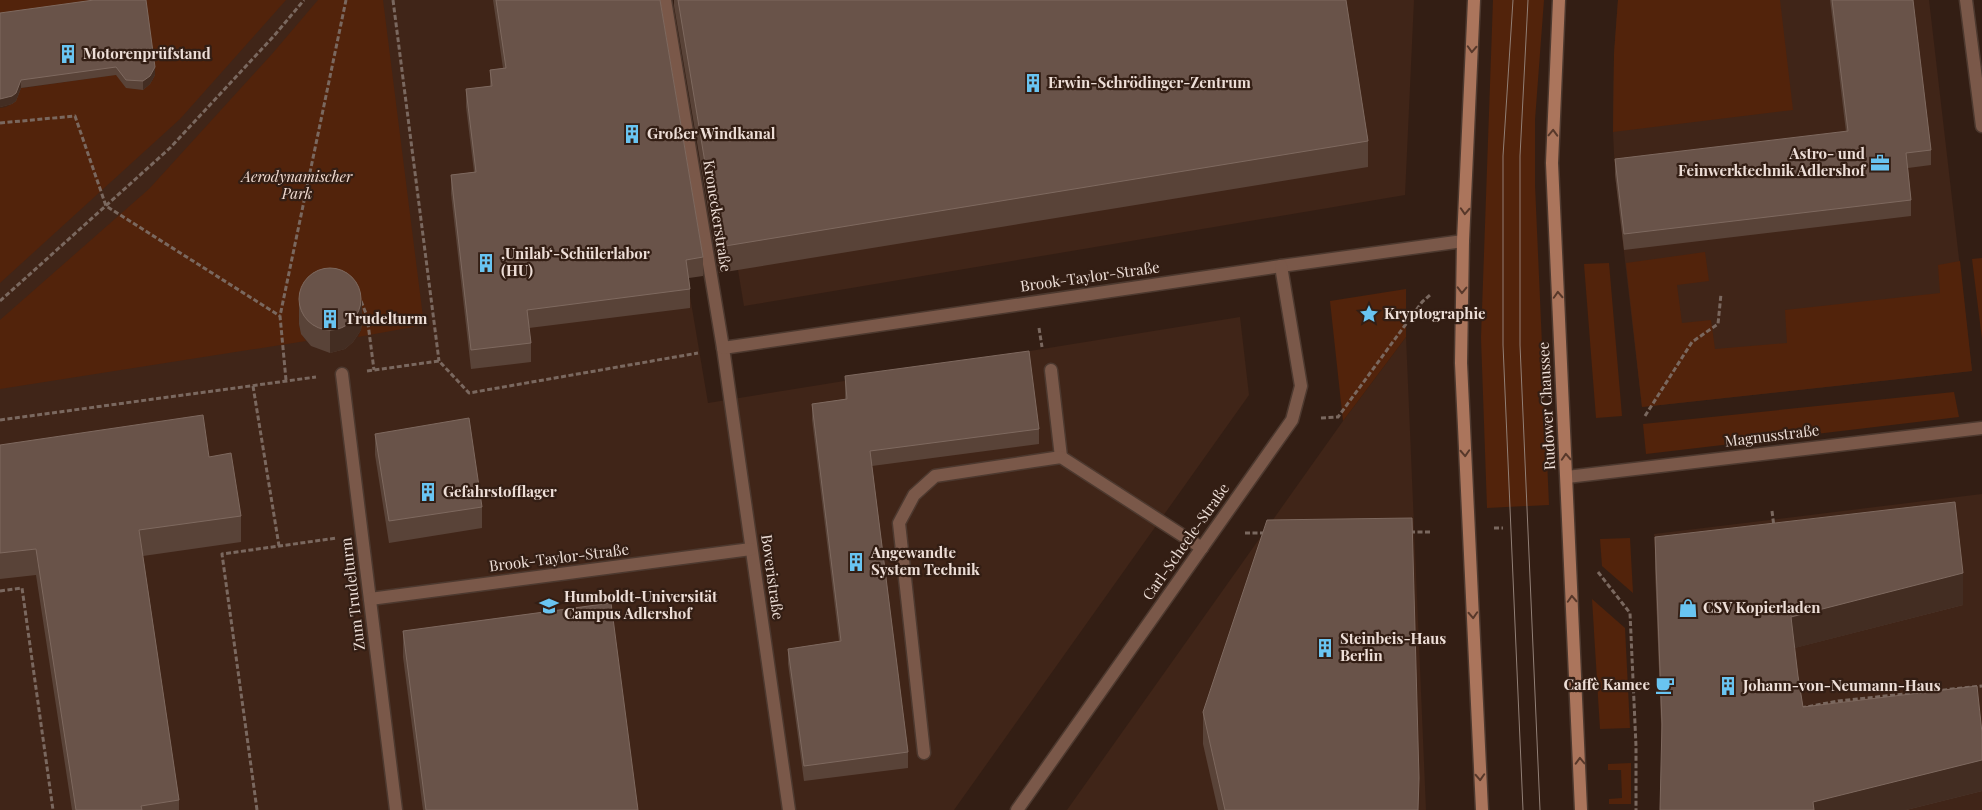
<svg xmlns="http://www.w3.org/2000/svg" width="1982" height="810" font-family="'Playfair Display',serif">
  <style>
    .built { fill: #402518 }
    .green { fill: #52230b }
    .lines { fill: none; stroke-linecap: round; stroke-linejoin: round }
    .lane-casing { stroke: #4d392f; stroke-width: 15 }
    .street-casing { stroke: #4d392f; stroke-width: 15 }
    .secondary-casing { stroke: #4d392f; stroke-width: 15 }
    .path { stroke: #7a685f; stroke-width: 3; stroke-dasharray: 5 2.5; stroke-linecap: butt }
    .lane { stroke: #7a5849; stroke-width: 12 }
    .street { stroke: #7a5849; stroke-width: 12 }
    .secondary { stroke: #ab755c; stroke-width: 12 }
    .tram { stroke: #917f76; stroke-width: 1 }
    .wall { fill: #594338 }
    .shaded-wall { fill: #432d22 }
    .building { fill: #695349; stroke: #7e695f }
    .oneway { stroke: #57382a }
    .labels { text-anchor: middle; stroke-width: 4.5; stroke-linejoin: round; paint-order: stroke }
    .poi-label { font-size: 15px; font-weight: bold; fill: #edded7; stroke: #331e14; text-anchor: start }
    .park-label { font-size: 15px; font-style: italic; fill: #f1dbd1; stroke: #331e14 }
    .street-label { font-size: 15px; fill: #edded7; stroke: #331e14 }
  </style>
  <rect width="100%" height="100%" fill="#331e14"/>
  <g class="built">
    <polygon points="0,0 640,0 708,403 1240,317 1249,395 954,810 0,810"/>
    <polygon points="693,0 1414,0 1405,195 744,306"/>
    <polygon points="1618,0 1929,0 1972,371 1642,407 1615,175 1613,132 1614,54"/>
    <polygon points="1406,337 1426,810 1067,810 1343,421"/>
    <polygon points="1982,494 1982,810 1661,810 1662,756 1654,534"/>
  </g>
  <g class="green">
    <path d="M0,0H286L180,119L0,283V108C28,105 17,74 14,55L25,54V62H19L23,88L114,75L111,51H104V43L114,41C117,61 115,93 143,89L153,80L155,71L145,1L0,21Z"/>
    <path d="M318,0H383L424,325L358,337L361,330L300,311C297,323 300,332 306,341L0,389V320L149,189L272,54Z"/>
    <polygon points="1493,0 1544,0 1535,120 1535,185 1549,505 1487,508 1481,338"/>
    <polygon points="1618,0 1780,0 1793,110 1613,132 1614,54"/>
    <polygon points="1705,252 1709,281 1677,285 1682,323 1711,320 1715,349 1787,343 1785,310 1940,293 1938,265 1960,261 1972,371 1642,407 1626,263"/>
    <polygon points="1982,258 1982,339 1972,259"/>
    <polygon points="1609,263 1622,416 1596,418 1584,264"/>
    <polygon points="1406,289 1406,337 1343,421 1330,301"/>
    <polygon points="1954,392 1959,417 1646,454 1643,424"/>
    <polygon points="1630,538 1633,593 1602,566 1600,539"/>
    <polygon points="1592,599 1625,628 1630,728 1600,729"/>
    <polygon points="1631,763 1631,804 1609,804 1609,799 1622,798 1621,770 1608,770 1608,764"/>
  </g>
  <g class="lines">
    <g class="lane-casing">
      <g id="lane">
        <polyline points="723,348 789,810"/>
        <polyline points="1051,370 1061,457"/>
        <polyline points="342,374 396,810"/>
        <polyline points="370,599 751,549"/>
        <polyline points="924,753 899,523 914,495 935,476 1061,457 1202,548"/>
      </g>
    </g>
    <g class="street-casing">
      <g id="street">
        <polyline points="665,0 723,348 1281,266 1463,241"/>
        <polyline points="1966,0 1982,126"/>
        <polyline points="1567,477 1982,428"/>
        <polyline points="1017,810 1292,420 1301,386 1281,266"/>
      </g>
    </g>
    <g class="secondary-casing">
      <g id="secondary">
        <polyline points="1474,0 1463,241 1461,363 1482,810"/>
        <polyline points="1559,0 1552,163 1581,810"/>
      </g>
    </g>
    <g class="path">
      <polyline points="393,0 439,361"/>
      <polyline points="0,123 75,116 106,206 280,316"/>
      <polyline points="0,301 170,148 273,37 304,0"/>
      <polyline points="361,301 367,316 374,370"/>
      <polyline points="1039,328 1042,347"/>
      <polyline points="367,371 439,361 469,393 698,353"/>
      <polyline points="286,380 280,316 346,0"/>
      <polyline points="253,386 279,546"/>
      <polyline points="1645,416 1692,342 1718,324 1721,294"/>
      <polyline points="1321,418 1338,417 1422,302 1430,295"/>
      <polyline points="0,420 316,377"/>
      <polyline points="1772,511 1774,527"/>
      <polyline points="1494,528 1503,528"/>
      <polyline points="1410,532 1432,532"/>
      <polyline points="1245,533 1267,533"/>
      <polyline points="1598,572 1630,613 1636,746 1636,810"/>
      <polyline points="0,591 22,588 53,810"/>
      <polyline points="1801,708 1838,701 1982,686"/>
      <polyline points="257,810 222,554 337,538"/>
    </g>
    <use href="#lane" class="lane"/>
    <use href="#street" class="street"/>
    <use href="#secondary" class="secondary"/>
    <g class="tram">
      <polyline points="1513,0 1503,156 1503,345 1523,810"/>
      <polyline points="1528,0 1520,156 1520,345 1540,810"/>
    </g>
  </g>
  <g class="wall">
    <polygon points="493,0 660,0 703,257 703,276 689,278 690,289 690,308 529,328 531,343 531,362 471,369 451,194 451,175 474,172 466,107 466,89 490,86 490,70 503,68"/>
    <polygon points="674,0 1346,0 1368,141 1368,167 719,273 674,6"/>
    <polygon points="1830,0 1913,0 1931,150 1931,165 1908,168 1911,200 1911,216 1624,250 1615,175 1615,159 1846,132"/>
    <polygon points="0,13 155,75 150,84 143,90 126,88 116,75 21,88 16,101 12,104 0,107"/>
    <polygon points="299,303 362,322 361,330 353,342 345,349 330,353 311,346 301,334 299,324"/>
    <polygon points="845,376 1039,429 1039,444 872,466 908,752 908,768 804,781 788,664 788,649 839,641 812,420 812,404 845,399"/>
    <polygon points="375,434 482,507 482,528 389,543 375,455"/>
    <polygon points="0,445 209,457 241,516 241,542 143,556 179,800 179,810 72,810 36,575 0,579"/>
    <polygon points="1655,537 1963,605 1794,648 1798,676 1803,707 1982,760 1982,791 1906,810 1662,745 1655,569"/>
    <polygon points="403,631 638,810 423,810 403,657"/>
    <polygon points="1203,712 1419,810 1218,810 1203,744"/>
  </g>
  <g class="shaded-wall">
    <polygon points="155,67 155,75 150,84 143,90 143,81"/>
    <polygon points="21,80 21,88 16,101 12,104 0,107 0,99"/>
    <polygon points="362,300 362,322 361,330 353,342 345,349 330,353 330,331"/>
    <polygon points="1963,573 1963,605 1791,649 1791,617"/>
    <polygon points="1982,760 1982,791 1906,810 1813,810 1813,802"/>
  </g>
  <g class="building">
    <polygon points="94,0 146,0 155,67 150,76 143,81 126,80 116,67 21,80 16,93 12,96 0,99 0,13"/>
    <polygon points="496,0 660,0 703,257 686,260 690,289 527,310 531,343 471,350 451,175 476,172 466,89 492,86 490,70 506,68"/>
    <polygon points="678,0 1346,0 1368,141 719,247"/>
    <polygon points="1832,0 1913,0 1931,150 1906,153 1911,200 1624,234 1615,159 1848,131"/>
    <circle cx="330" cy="299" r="31"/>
    <polygon points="1029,351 1039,429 870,451 908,752 804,766 788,649 841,641 812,404 847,399 845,376"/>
    <polygon points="203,415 209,457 231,453 241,516 139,530 179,800 141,806 142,810 76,810 36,549 0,553 0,445"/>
    <polygon points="469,418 482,507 389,521 375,434"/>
    <polygon points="1955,502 1963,573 1791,617 1798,676 1803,707 1977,686 1982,733 1982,760 1813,802 1814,810 1660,810 1662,724 1655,537"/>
    <polygon points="1412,518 1419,778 1418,810 1225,810 1203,712 1267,520"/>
    <polygon points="611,603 638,810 426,810 403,631"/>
  </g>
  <defs><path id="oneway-chevron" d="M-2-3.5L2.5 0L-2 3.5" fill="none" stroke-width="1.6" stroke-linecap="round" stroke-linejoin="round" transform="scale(1.25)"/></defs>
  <g class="oneway">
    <use href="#oneway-chevron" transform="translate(1472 49) rotate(93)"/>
    <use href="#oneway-chevron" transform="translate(1553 133) rotate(-88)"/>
    <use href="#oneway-chevron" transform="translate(1465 211) rotate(93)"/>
    <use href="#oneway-chevron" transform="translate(1462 290) rotate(91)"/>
    <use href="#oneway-chevron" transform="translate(1558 295) rotate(-93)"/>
    <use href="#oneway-chevron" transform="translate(1465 453) rotate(87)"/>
    <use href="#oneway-chevron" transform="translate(1566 457) rotate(-93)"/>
    <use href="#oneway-chevron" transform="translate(1572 599) rotate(-93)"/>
    <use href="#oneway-chevron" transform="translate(1473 615) rotate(87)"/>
    <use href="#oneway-chevron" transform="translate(1580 761) rotate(-92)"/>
    <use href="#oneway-chevron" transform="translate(1480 777) rotate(87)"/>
  </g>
  <defs>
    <g id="building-bare" transform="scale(1.5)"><path d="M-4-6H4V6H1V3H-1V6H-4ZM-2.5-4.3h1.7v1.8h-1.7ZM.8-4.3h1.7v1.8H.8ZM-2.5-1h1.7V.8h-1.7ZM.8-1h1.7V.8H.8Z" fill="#69c4f1" stroke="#331e14" stroke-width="2.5" paint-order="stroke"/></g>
    <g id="office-bare" transform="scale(1.5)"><path d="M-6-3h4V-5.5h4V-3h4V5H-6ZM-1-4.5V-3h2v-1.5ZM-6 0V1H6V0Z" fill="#69c4f1" stroke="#331e14" stroke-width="2.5" paint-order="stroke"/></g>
    <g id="sight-bare" transform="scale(1.5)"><path d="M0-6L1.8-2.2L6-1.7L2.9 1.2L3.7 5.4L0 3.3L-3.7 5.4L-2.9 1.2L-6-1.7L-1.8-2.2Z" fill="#69c4f1" stroke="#331e14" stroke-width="2.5" paint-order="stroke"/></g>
    <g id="university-bare" transform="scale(1.5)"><path d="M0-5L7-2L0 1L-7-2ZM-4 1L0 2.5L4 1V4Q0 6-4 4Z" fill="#69c4f1" stroke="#331e14" stroke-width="2.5" paint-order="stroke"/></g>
    <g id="shop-bare" transform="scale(1.5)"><path d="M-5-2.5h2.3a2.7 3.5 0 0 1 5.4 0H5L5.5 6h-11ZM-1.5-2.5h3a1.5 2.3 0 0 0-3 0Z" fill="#69c4f1" stroke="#331e14" stroke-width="2.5" paint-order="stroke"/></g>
    <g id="cafe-bare" transform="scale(1.5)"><path d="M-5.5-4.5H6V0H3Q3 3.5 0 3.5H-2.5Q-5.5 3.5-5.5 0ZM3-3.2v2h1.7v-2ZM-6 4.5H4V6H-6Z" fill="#69c4f1" stroke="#331e14" stroke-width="2.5" paint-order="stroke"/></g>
  </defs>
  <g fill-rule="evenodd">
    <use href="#building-bare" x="68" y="54"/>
    <use href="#building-bare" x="1033" y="83"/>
    <use href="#building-bare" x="632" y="134"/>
    <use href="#office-bare" x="1880" y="163"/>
    <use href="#building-bare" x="486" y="263"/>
    <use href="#sight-bare" x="1369" y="314"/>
    <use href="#building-bare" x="330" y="319"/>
    <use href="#building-bare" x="428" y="492"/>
    <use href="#building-bare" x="856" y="562"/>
    <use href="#university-bare" x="549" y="606"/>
    <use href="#shop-bare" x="1688" y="608"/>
    <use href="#building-bare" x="1325" y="648"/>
    <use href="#cafe-bare" x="1665" y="685"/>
    <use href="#building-bare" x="1728" y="686"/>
  </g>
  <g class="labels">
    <g class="poi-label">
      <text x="83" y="59">Motorenprüfstand</text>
      <text x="1048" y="88">Erwin-Schrödinger-Zentrum</text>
      <text x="647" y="139">Großer Windkanal</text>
      <text x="1865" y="159" text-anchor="end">Astro- und<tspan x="1865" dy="17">Feinwerktechnik Adlershof</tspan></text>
      <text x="501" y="259">‚Unilab‘-Schülerlabor<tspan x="501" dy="17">(HU)</tspan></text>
      <text x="1384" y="319">Kryptographie</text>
      <text x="345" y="324">Trudelturm</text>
      <text x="443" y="497">Gefahrstofflager</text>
      <text x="871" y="558">Angewandte<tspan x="871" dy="17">System Technik</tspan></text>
      <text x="564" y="602">Humboldt-Universität<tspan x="564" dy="17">Campus Adlershof</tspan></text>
      <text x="1703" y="613">CSV Kopierladen</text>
      <text x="1340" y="644">Steinbeis-Haus<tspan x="1340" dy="17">Berlin</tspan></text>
      <text x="1650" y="690" text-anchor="end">Caffè Kamee</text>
      <text x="1743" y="691">Johann-von-Neumann-Haus</text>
    </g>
    <g class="park-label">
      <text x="297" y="182">Aerodynamischer<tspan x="297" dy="17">Park</tspan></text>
    </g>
    <g class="street-label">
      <text transform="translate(717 216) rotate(81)" y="5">Kroneckerstraße</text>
      <text transform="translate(1090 277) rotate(-8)" y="5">Brook-Taylor-Straße</text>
      <text transform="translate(1547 406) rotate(-93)" y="5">Rudower Chaussee</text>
      <text transform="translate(1772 436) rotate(-7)" y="5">Magnusstraße</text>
      <text transform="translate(1186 542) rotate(-55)" y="5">Carl-Scheele-Straße</text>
      <text transform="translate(559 558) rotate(-7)" y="5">Brook-Taylor-Straße</text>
      <text transform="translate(772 577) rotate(82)" y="5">Boveristraße</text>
      <text transform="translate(353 594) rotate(-97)" y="5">Zum Trudelturm</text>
    </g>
  </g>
</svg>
